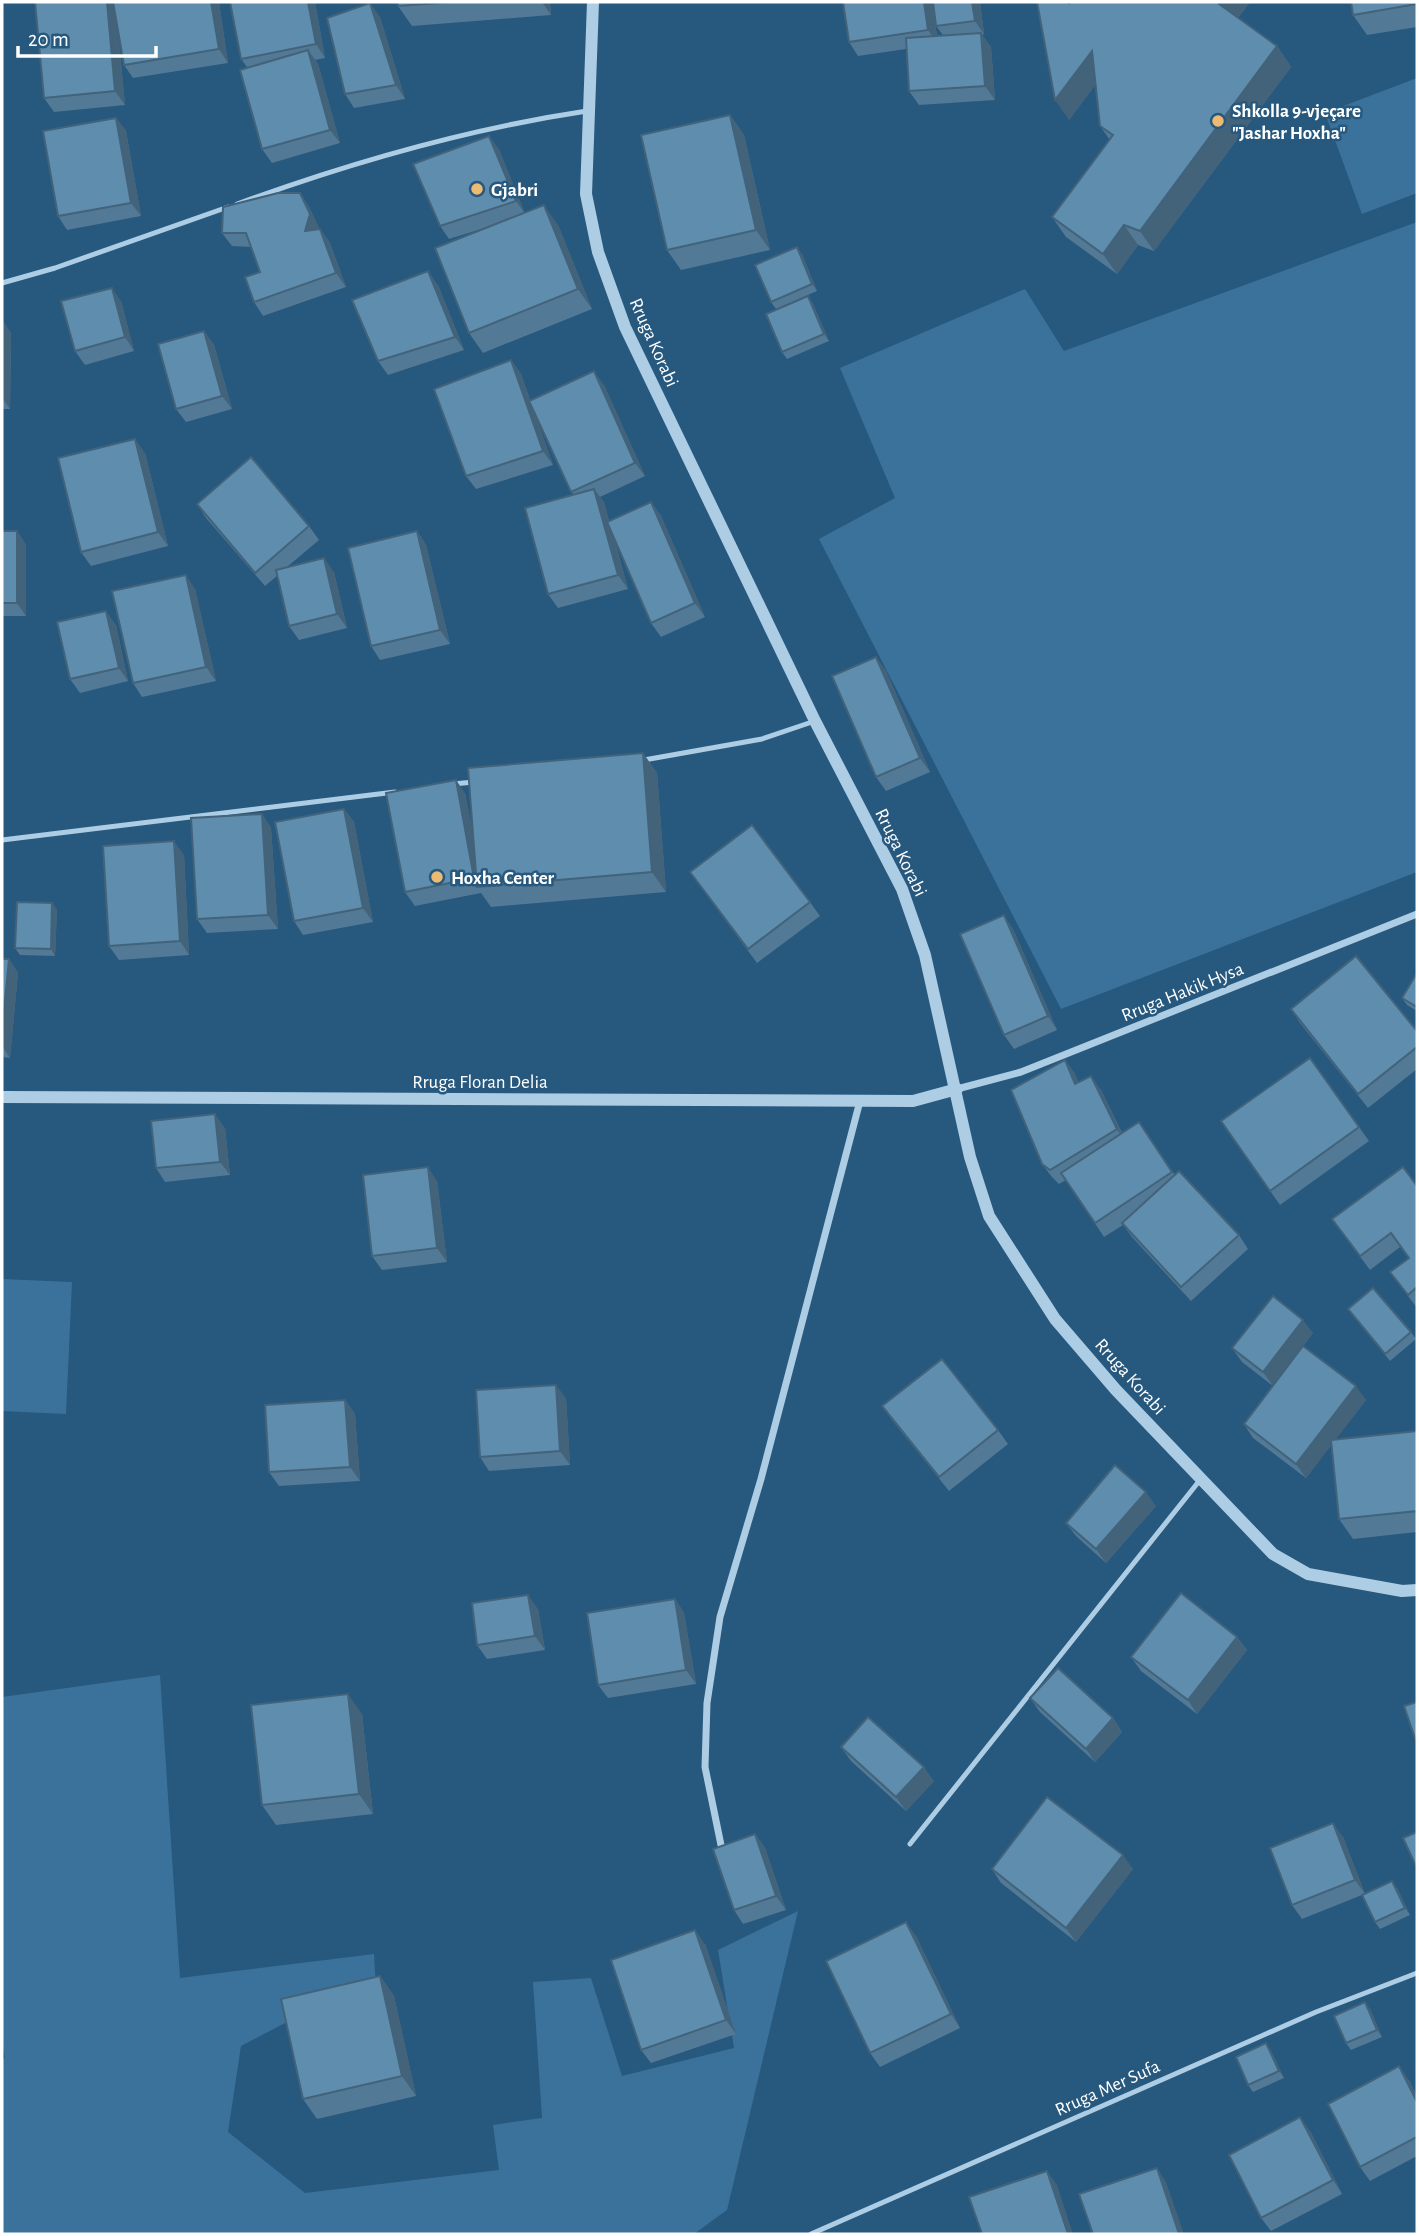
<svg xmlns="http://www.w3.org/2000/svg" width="1419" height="2236" font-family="'Alegreya Sans',sans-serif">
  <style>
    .green { fill: #3b729b }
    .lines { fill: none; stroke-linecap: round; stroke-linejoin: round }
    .service { stroke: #adcde5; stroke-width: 5 }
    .minor { stroke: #adcde5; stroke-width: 7 }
    .tertiary { stroke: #adcde5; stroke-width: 12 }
    .wall { fill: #527996 }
    .shaded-wall { fill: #42637a }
    .building { fill: #5f8dae; stroke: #42637a; stroke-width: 2 }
    .poi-dot { fill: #edba72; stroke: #27587e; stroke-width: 2.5 }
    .labels { text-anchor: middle; stroke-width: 5; stroke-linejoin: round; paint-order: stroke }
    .poi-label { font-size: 19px; font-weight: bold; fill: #fff; stroke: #27587e; text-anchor: start }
    .street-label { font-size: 19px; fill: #fff; stroke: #27587e }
  </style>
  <rect width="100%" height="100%" fill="#27587e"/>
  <g class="green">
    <polygon points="1417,78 1417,193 1362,214 1325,113"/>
    <polygon points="1417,222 1417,872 1061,1009 819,539 895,498 840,368 1025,289 1064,351"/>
    <polygon points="2,1279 72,1282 66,1414 2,1411"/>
    <polygon points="160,1675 180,1978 374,1954 376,1989 285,2023 241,2046 228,2132 305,2193 499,2170 493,2125 542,2118 533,1982 591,1978 622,2076 734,2048 718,1950 798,1911 727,2210 694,2234 2,2234 2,2059 5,2058 2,2038 2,1697"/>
  </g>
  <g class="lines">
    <g class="service">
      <path d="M237,204C352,162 466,129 587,111"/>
      <polyline points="2,283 55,268 228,207"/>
      <polyline points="644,760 762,739 815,721"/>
      <polyline points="453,784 474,782"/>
      <polyline points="2,840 395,792"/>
      <polyline points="910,1844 1200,1480"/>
      <polyline points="811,2234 1316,2012 1417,1973"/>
    </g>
    <g class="minor">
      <polyline points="957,1089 1021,1072 1417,914"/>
      <polyline points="721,1845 705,1767 707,1703 720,1617 761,1479 860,1101"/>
    </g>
    <g class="tertiary">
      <polyline points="593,2 586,194 598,252 625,327 815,721 902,889 925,955 970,1157 989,1216 1055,1319 1116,1390 1273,1554 1308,1574 1402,1591 1417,1590"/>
      <polyline points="2,1097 913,1101 957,1089"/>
    </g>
  </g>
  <g class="wall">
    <polygon points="35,2 219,2 228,63 133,78 124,65 118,32 125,105 54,112 44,98"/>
    <polygon points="230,2 315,2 325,58 315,60 318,64 340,143 272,163 262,149 247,67 241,59"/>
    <polygon points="398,2 550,2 551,15 412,26 398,6"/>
    <polygon points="932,2 937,36 943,35 936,26 980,2 984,34 982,35 991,47 995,100 919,105 909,91 906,49 858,56 849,42"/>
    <polygon points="1070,2 1250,2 1238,18 1277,46 1291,67 1154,251 1138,245 1117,274 1066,237 1052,217 1110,140 1100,126 1095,85 1069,120 1069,3"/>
    <polygon points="1417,2 1417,27 1367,35 1353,15"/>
    <polygon points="380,17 405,99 354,108 345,94"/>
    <polygon points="730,115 744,135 770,250 681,270 667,250"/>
    <polygon points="116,118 126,131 141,216 67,230 58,216"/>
    <polygon points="499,149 524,213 558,225 592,309 483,353 469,333 488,227 449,239 440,226"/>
    <polygon points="300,193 309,207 319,228 319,230 320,229 330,243 346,287 263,316 254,302 260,272 251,247 232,246 222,233"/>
    <polygon points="802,254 817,291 776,309 771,302"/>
    <polygon points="438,285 464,350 388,375 378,361"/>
    <polygon points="808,296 813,304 829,341 787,359 782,352"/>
    <polygon points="121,301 134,351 85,365 75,351"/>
    <polygon points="2,320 11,333 10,409 2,409"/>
    <polygon points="204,331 214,345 232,409 186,422 176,409"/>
    <polygon points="511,360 521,374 530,400 604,385 645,476 600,497 604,502 609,521 651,502 661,516 705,617 661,637 651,623 613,534 628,589 558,608 548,594 573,494 534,411 553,465 476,489 466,476"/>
    <polygon points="145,453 168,546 91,566 81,552"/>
    <polygon points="197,504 309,526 319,540 287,567 334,572 347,628 299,640 289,626 278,575 265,586 206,518"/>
    <polygon points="2,531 17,531 26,545 26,616 2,616"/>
    <polygon points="417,531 426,545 450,644 380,660 371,646"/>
    <polygon points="195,589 216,681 142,697 133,683"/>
    <polygon points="116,625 128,681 80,693 70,679"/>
    <polygon points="876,657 886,671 930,772 886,791 876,777"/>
    <polygon points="643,753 657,773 666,892 491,907 481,893 415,906 405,892 465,793 473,834"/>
    <polygon points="344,809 354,822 373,922 303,935 294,921"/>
    <polygon points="262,814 271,828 278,929 207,933 197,919"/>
    <polygon points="184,855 189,955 119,960 109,946"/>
    <polygon points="700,886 810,902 820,916 757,963"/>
    <polygon points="52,903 57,910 55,956 20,955 15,948"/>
    <polygon points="1013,929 1057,1030 1014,1049 1004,1035"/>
    <polygon points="2,959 9,959 18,973 10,1058 2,1057"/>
    <polygon points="1417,973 1417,1011 1407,1005 1402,998"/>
    <polygon points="1291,1009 1417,1031 1417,1069 1368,1108 1300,1023"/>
    <polygon points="1310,1058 1369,1141 1280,1205 1221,1121"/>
    <polygon points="1065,1060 1075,1074 1078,1082 1101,1090 1122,1133 1139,1122 1175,1175 1239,1235 1248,1249 1191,1301 1132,1237 1123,1225 1104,1237 1066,1180 1059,1184 1052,1177 1042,1164"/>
    <polygon points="225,1128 230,1175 165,1182 156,1168"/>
    <polygon points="437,1181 447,1262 382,1270 372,1256"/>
    <polygon points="1417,1186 1417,1308 1390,1272 1409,1258 1400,1247 1370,1270 1332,1219"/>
    <polygon points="1348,1309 1411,1332 1416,1339 1390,1361"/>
    <polygon points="1313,1333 1303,1346 1366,1400 1335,1440 1417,1431 1417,1532 1353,1539 1339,1519 1331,1445 1306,1478 1253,1438 1244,1424 1273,1386 1242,1362 1232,1348"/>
    <polygon points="566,1398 570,1465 489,1471 480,1457"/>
    <polygon points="345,1400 355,1414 360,1481 279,1486 269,1472"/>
    <polygon points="882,1406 998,1430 1008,1444 949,1491 892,1420"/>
    <polygon points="1156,1506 1106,1563 1076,1536 1066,1523"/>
    <polygon points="675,1599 684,1613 696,1684 608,1698 598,1685"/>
    <polygon points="538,1609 545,1650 487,1659 477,1645"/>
    <polygon points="1237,1637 1247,1650 1197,1714 1141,1671 1131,1657"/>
    <polygon points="1030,1698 1113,1718 1122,1732 1095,1762 1040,1712"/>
    <polygon points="362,1714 373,1814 276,1825 262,1805"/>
    <polygon points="841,1747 934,1781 906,1811 851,1761"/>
    <polygon points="755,1834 765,1848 786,1910 743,1924 734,1910"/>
    <polygon points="1343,1837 1365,1894 1397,1888 1410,1915 1380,1929 1375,1922 1362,1895 1302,1919 1292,1905"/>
    <polygon points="992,1869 1133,1869 1076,1942 1001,1883"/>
    <polygon points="916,1936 960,2028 880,2067 870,2053"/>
    <polygon points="705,1944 736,2034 651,2063 641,2050"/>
    <polygon points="380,1976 394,1996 416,2096 317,2119 303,2099"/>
    <polygon points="1370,2009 1382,2037 1351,2050 1346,2043"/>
    <polygon points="1266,2043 1271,2051 1284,2078 1253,2092 1248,2085"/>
    <polygon points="1409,2080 1417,2097 1417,2156 1370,2181 1360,2167"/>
    <polygon points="1310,2131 1342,2194 1271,2231 1261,2218"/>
  </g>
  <g class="shaded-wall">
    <polygon points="107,2 115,2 125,105 115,91"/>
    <polygon points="211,2 219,2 228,63 219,49"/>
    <polygon points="308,2 315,2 325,58 316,44"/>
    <polygon points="542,2 550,2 551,15"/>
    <polygon points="924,2 932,2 938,44 928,30"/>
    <polygon points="972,2 980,2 984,34 975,21"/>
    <polygon points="1221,2 1250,2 1233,24 1219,4"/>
    <polygon points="370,3 380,17 405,99 396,85"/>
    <polygon points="981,33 991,47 995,100 985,86"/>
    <polygon points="1277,46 1291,67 1154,251 1140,231"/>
    <polygon points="308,50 318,64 340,143 330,130"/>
    <polygon points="1092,51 1106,71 1069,120 1055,100"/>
    <polygon points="730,115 744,135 770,250 756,230"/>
    <polygon points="116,118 126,131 141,216 131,203"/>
    <polygon points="489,136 499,149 526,215 516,201"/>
    <polygon points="300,193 309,207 319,228 314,245 305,231"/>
    <polygon points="544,205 558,225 592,309 578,289"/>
    <polygon points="1124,225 1138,245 1117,274 1103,254"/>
    <polygon points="320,229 330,243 346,287 336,273"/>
    <polygon points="797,247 802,254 817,291 812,284"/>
    <polygon points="428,271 438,285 464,350 455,337"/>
    <polygon points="112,288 121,301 134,351 125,337"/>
    <polygon points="808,296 813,304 829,341 824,334"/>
    <polygon points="2,320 11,333 10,409 2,398"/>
    <polygon points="204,331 214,345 232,409 222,396"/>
    <polygon points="511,360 521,374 553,465 543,451"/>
    <polygon points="594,371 604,385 645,476 635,463"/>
    <polygon points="135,439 145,453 168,546 158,532"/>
    <polygon points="594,489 604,502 628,589 618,575"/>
    <polygon points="651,502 661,516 705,617 695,603"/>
    <polygon points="17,531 26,545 26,616 17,603"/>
    <polygon points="417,531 426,545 450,644 440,630"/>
    <polygon points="324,558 334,572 347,628 337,614"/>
    <polygon points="186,575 195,589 216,681 206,667"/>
    <polygon points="106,611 116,625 128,681 119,668"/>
    <polygon points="876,657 886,671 930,772 920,758"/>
    <polygon points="643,753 657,773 666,892 652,872"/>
    <polygon points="456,780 465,793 483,886 480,886 474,878"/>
    <polygon points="344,809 354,822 373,922 363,908"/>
    <polygon points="262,814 271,828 278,929 268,915"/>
    <polygon points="174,841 184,855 189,955 180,941"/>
    <polygon points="52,903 57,910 55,956 51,949"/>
    <polygon points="1004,915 1013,929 1057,1030 1048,1016"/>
    <polygon points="9,959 18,973 10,1058 2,1046 2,1031"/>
    <polygon points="1065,1060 1075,1074 1084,1098 1075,1084"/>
    <polygon points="1091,1076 1101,1090 1126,1143 1117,1129"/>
    <polygon points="215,1114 225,1128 230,1175 220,1162"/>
    <polygon points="428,1167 437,1181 447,1262 437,1248"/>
    <polygon points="1303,1320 1313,1333 1273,1386 1263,1372"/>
    <polygon points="556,1385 566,1398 570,1465 560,1451"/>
    <polygon points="1356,1386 1366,1400 1306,1478 1296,1464"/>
    <polygon points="345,1400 355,1414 360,1481 350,1467"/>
    <polygon points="1146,1492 1156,1506 1106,1563 1096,1549"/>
    <polygon points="528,1595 538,1609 545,1650 535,1636"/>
    <polygon points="675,1599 684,1613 696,1684 686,1670"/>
    <polygon points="1237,1637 1247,1650 1197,1714 1188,1700"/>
    <polygon points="348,1694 362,1714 373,1814 359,1794"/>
    <polygon points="1113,1718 1122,1732 1095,1762 1086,1749"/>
    <polygon points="924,1767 934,1781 906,1811 896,1797"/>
    <polygon points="1333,1823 1343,1837 1365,1894 1355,1880"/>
    <polygon points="755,1834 765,1848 786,1910 776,1896"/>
    <polygon points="1123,1855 1133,1869 1076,1942 1066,1928"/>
    <polygon points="1392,1881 1397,1888 1410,1915 1405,1908"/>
    <polygon points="906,1922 916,1936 960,2028 951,2014"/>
    <polygon points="695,1930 705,1944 736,2034 726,2020"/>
    <polygon points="380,1976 394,1996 416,2096 402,2076"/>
    <polygon points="1365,2002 1370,2009 1382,2037 1377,2030"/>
    <polygon points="1266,2043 1271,2051 1284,2078 1279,2071"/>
    <polygon points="1399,2066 1409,2080 1417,2097 1417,2102"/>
    <polygon points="1300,2117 1310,2131 1342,2194 1333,2180"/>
    <polygon points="1157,2168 1166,2182 1184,2234 1179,2234"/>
    <polygon points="1047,2171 1057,2185 1073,2234 1068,2234"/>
  </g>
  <g class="building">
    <polygon points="35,2 107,2 115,91 44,98"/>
    <polygon points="113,2 211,2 219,49 124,65"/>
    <polygon points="230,2 308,2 316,44 241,59"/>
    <polygon points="398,2 453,2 398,6"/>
    <polygon points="843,2 924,2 928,30 849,42"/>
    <polygon points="933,2 972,2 975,21 936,26"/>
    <polygon points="1037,2 1067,2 1069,3 1070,2 1221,2 1219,4 1277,46 1140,231 1124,225 1103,254 1052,217 1113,135 1100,126 1092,51 1055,100"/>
    <polygon points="1351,2 1417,2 1417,4 1353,15"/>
    <polygon points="370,3 396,85 345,94 327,18"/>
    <polygon points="981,33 985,86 909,91 906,38"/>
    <polygon points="308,50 330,130 262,149 240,70"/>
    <polygon points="730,115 756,230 667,250 641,135"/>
    <polygon points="116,118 131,203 58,216 43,131"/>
    <polygon points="489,136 516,201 440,226 413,164"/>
    <polygon points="278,193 300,193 310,214 305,231 320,229 336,273 254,302 245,277 260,272 246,233 222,233 223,207"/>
    <polygon points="544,205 578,289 469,333 435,248"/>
    <polygon points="797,247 812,284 771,302 755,265"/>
    <polygon points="428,271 455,337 378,361 352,300"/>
    <polygon points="112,288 125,337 75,351 61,301"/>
    <polygon points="808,296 824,334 782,352 766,314"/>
    <polygon points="204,331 222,396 176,409 158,344"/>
    <polygon points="511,360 543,451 466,476 434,389"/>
    <polygon points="594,371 635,463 571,492 529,401"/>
    <polygon points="135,439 158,532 81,552 58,458"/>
    <polygon points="251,457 309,526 255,573 197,504"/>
    <polygon points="594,489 618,575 548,594 525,508"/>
    <polygon points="651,502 695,603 651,623 607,522"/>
    <rect x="2" y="531" width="15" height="72"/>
    <polygon points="417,531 440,630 371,646 348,548"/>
    <polygon points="324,558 337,614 289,626 276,570"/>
    <polygon points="186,575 206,667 133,683 112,591"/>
    <polygon points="106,611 119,668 70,679 57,622"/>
    <polygon points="876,657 920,758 876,777 832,676"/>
    <polygon points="643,753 652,872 477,887 468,768"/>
    <polygon points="456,780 474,878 405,892 386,793"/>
    <polygon points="344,809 363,908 294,921 275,822"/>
    <polygon points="262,814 268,915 197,919 191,818"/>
    <polygon points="752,825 810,902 748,949 690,872"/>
    <polygon points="174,841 180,941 109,946 103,846"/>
    <polygon points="17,902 52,903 51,949 15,948"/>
    <polygon points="1004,915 1048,1016 1004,1035 960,934"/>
    <polygon points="1356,956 1417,1031 1417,1047 1358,1094 1291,1009"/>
    <polygon points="2,959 9,959 2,1031"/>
    <polygon points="1417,973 1417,1007 1402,998"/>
    <polygon points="1310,1058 1359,1127 1270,1191 1221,1121"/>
    <polygon points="1065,1060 1075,1084 1091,1076 1117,1129 1050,1170 1042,1164 1011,1090"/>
    <polygon points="215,1114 220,1162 156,1168 151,1121"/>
    <polygon points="1139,1122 1172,1172 1095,1223 1061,1173"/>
    <polygon points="428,1167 437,1248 372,1256 363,1175"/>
    <polygon points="1403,1167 1417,1186 1417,1287 1408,1295 1390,1272 1409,1258 1391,1233 1360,1256 1332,1219"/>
    <polygon points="1179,1171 1239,1235 1181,1287 1122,1223"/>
    <polygon points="1373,1288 1411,1332 1385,1354 1348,1309"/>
    <polygon points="1273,1296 1303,1320 1263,1372 1232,1348"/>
    <polygon points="1303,1346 1356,1386 1296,1464 1244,1424"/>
    <polygon points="942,1359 998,1430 939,1477 882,1406"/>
    <polygon points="556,1385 560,1451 480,1457 476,1390"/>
    <polygon points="345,1400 350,1467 269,1472 265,1405"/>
    <polygon points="1417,1431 1417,1511 1339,1519 1331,1440"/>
    <polygon points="1115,1465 1146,1492 1096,1549 1066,1523"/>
    <polygon points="1181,1593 1237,1637 1188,1700 1131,1657"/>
    <polygon points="528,1595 535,1636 477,1645 472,1603"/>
    <polygon points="675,1599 686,1670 598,1685 587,1613"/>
    <polygon points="1058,1668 1113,1718 1086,1749 1030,1698"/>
    <polygon points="348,1694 359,1794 262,1805 251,1705"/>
    <polygon points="1417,1702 1417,1744 1404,1706"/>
    <polygon points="868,1717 924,1767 896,1797 841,1747"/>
    <polygon points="1047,1797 1123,1855 1066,1928 992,1869"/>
    <polygon points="1333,1823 1355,1880 1292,1905 1270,1848"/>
    <polygon points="1417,1832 1417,1866 1416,1866 1403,1838"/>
    <polygon points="755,1834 776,1896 734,1910 713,1849"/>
    <polygon points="1392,1881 1405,1908 1375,1922 1362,1895"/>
    <polygon points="906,1922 951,2014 870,2053 826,1961"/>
    <polygon points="695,1930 726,2020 641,2050 611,1960"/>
    <polygon points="380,1976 402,2076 303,2099 281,1999"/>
    <polygon points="1365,2002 1377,2030 1346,2043 1334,2016"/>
    <polygon points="1266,2043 1279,2071 1248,2085 1236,2057"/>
    <polygon points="1399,2066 1417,2102 1417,2137 1360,2167 1328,2104"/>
    <polygon points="1300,2117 1333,2180 1261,2218 1229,2155"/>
    <polygon points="1157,2168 1179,2234 1093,2234 1079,2194"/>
    <polygon points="1047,2171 1068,2234 982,2234 969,2197"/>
  </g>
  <g class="poi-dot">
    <circle cx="1218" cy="121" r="7"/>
    <circle cx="477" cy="189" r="7"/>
    <circle cx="437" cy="877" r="7"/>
  </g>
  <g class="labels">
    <g class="poi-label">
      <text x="1232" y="117">Shkolla 9-vjeçare<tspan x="1232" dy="22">"Jashar Hoxha"</tspan></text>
      <text x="491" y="196">Gjabri</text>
      <text x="451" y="884">Hoxha Center</text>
    </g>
    <g class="street-label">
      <text transform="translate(655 342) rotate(66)" y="7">Rruga Korabi</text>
      <text transform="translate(902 852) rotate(64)" y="7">Rruga Korabi</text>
      <text transform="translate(1182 991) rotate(-22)" y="7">Rruga Hakik Hysa</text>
      <text x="480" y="1088">Rruga Floran Delia</text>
      <text transform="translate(1131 1376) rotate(48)" y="7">Rruga Korabi</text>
      <text transform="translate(1107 2087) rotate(-24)" y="7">Rruga Mer Sufa</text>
    </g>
  </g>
  <rect width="1419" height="2236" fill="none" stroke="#ffffff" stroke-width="7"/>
  <path d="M18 46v10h138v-10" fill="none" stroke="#ffffff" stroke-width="3.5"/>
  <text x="28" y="46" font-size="21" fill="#ffffff" stroke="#27587e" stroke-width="5" paint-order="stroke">20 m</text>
</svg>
